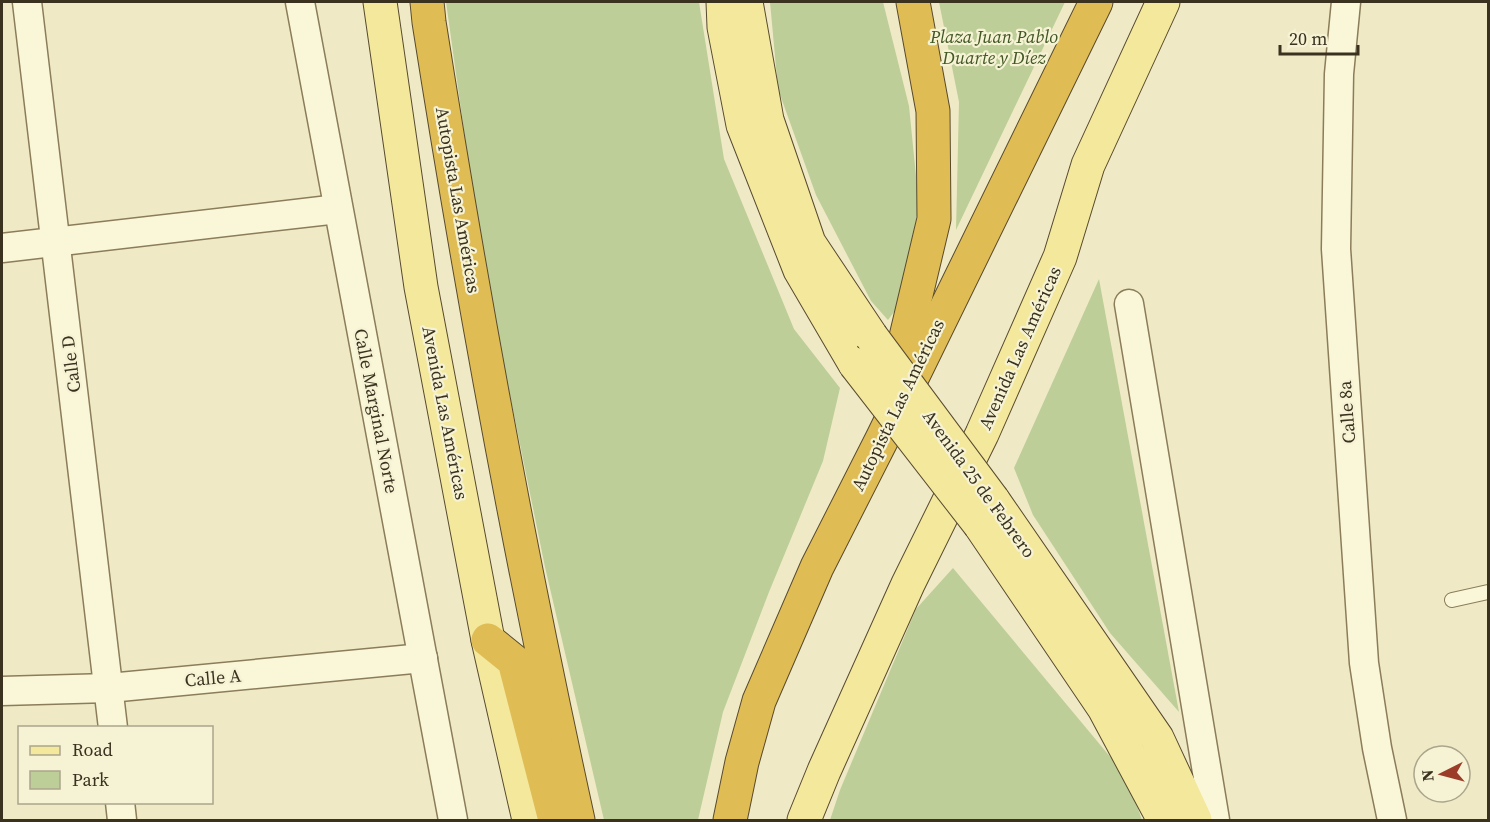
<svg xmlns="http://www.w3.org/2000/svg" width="1490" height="822" font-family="'Source Serif 4',serif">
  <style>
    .green { fill: #bece98 }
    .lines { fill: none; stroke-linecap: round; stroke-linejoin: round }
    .lane-casing { stroke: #8b7d5a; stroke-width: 16 }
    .street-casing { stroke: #8b7d5a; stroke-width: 31 }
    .primary-casing { stroke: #584a2f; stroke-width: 35 }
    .highway-casing { stroke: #584a2f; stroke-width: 35 }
    .lane { stroke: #faf6d8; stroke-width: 14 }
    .street { stroke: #faf6d8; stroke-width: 28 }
    .primary { stroke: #f3e89c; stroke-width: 33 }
    .highway { stroke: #e0bc54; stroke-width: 33 }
    .primary-bridge-casing { stroke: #584a2f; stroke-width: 35; stroke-linecap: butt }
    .primary-bridge { stroke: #f3e89c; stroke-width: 33 }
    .labels { text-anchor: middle; stroke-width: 4.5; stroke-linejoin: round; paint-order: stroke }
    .park-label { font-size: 18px; font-style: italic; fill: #415725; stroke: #f6f3d5 }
    .street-label { font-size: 18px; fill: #3a311f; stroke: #f6f3d5 }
  </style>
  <rect width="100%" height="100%" fill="#efeac5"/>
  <g class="green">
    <polygon points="446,2 699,2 724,159 794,329 840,388 823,461 769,592 723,712 698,820 604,820 545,567 481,253"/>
    <polygon points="770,2 883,2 909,106 919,206 897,308 888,320 871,301 816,195 778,89"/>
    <polygon points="939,2 1065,2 956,230 959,102"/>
    <polygon points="1099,279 1179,712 1110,633 1033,515 1014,468"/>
    <polygon points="953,568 1127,777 1142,820 830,820 840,790 916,609"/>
  </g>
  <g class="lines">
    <g class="lane-casing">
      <polyline id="lane" points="1452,600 1488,592"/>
    </g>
    <g class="street-casing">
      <g id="street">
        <polyline points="27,2 113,728"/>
        <polyline points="300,2 453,820"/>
        <polyline points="1346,2 1339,74 1336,249 1364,663 1377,748 1392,820"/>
        <polyline points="2,248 338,209"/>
        <polyline points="1129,304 1215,820"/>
        <polyline points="2,691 109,688 423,658"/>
        <polyline points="120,802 122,820"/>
      </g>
    </g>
    <g class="primary-casing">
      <g id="primary">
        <polyline points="380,2 421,287 488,640 529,820"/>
        <polyline points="723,2 724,27 743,125 800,270 855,364"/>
        <polyline points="746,2 767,120 809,243 871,336"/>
        <polyline points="993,500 1157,738 1195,820"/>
        <polyline points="980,525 1104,708 1164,820"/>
        <polyline points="804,820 824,771 908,584 982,434 1060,257 1088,165 1163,2"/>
      </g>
    </g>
    <g class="highway-casing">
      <g id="highway">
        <path d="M427,2L429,22C471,289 520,556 578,820"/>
        <polyline points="896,379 934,219 933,111 913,2"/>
        <polyline points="488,640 514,661 555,820"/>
        <polyline points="730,820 742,762 759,701 817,567 882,439 1096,2"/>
      </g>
    </g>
    <use href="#lane" class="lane"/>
    <use href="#street" class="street"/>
    <use href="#primary" class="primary"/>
    <use href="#highway" class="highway"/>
    <g class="primary-bridge-casing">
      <g id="primary-bridge">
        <polyline points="871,336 993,500"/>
        <polyline points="855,364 980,525"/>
      </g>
    </g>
    <use href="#primary-bridge" class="primary-bridge"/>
  </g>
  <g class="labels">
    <g class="park-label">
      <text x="994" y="43">Plaza Juan Pablo<tspan x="994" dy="21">Duarte y Díez</tspan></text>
    </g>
    <g class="street-label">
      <text transform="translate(458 200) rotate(80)" y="6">Autopista Las Américas</text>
      <text transform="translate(1020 348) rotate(-66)" y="6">Avenida Las Américas</text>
      <text transform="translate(71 364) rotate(-97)" y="6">Calle D</text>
      <text transform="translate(898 405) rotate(-64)" y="6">Autopista Las Américas</text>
      <text transform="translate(376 411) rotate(79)" y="6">Calle Marginal Norte</text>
      <text transform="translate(1347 412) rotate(-94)" y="6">Calle 8a</text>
      <text transform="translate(445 413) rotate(79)" y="6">Avenida Las Américas</text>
      <text transform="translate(979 484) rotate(54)" y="6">Avenida 25 de Febrero</text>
      <text transform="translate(213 678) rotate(-5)" y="6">Calle A</text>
    </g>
  </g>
  <rect width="1490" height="822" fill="none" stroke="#3a311f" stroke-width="6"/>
  <rect x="18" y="726" width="195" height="78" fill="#f6f3d5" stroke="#aba58c" stroke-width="1.5"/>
  <rect x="30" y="746" width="30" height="9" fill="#f3e89c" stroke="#aba58c" stroke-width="1.5"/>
  <text x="72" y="756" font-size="18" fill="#3a311f">Road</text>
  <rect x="30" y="771" width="30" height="18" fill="#bece98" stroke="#aba58c" stroke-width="1.5"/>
  <text x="72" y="786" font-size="18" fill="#3a311f">Park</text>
  <g transform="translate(1442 774) rotate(264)"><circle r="28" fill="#f6f3d5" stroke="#aba58c" stroke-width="1.5"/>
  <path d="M0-4.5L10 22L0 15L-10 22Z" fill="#9b3d29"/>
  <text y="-9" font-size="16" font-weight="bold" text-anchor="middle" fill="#3a311f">N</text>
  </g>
  <path d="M1280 45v9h78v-9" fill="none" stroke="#3a311f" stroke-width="3"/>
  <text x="1289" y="45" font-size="18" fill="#3a311f" stroke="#f6f3d5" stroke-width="4.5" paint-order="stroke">20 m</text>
</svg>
